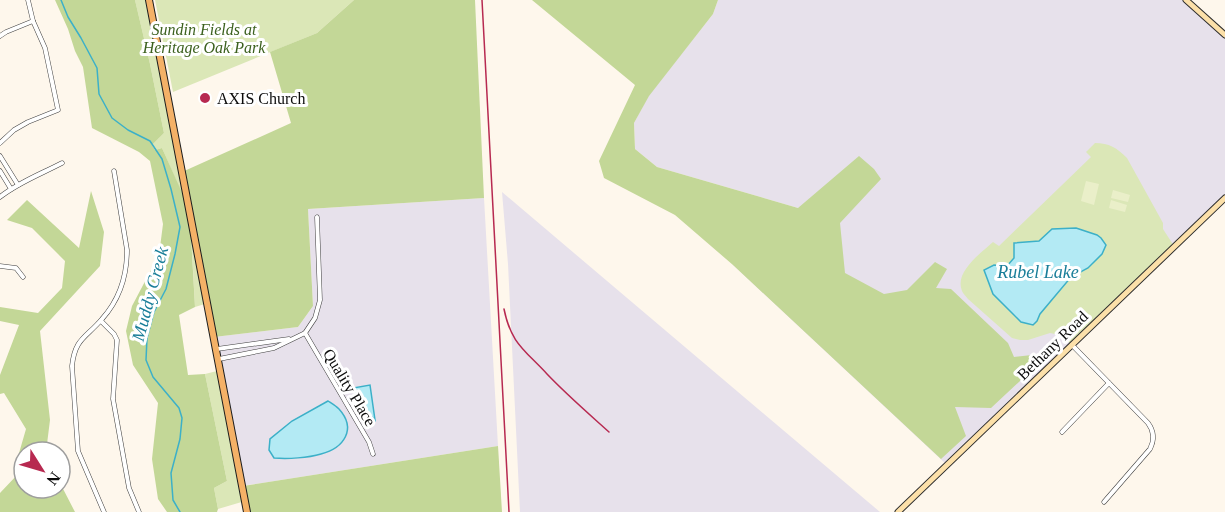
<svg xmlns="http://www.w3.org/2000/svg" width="1225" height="512" font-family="'Times New Roman',serif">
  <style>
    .industrial { fill: #e7e1eb }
    .green { fill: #dbe7b7 }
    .forest { fill: #c3d797 }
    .pitch { fill: #eaefc9 }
    .water { fill: #b3eaf4; stroke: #3cb0c8; stroke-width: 1.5 }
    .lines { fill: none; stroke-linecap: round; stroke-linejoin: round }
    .stream { stroke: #3cb0c8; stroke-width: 1.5 }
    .minor-casing { stroke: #3f3f3f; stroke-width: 5 }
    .secondary-casing { stroke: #2e2e2e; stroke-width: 7 }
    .primary-casing { stroke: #1d1d1d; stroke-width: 8 }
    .minor { stroke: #fff; stroke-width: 4 }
    .secondary { stroke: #fce0a9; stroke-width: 5 }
    .primary { stroke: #f4b167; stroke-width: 6 }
    .rail { stroke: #b72950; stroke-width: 1.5 }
    .poi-dot { fill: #b72950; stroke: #fff; stroke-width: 2 }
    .labels { text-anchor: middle; stroke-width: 6; stroke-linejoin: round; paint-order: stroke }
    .park-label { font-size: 16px; font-style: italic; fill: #3c611f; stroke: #fff }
    .poi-label { font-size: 16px; fill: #0c0c0c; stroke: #fff; text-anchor: start }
    .street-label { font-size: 16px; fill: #0c0c0c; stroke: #fff }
    .water-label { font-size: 18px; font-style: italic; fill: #1a7e99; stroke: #fff }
  </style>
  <rect width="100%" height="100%" fill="#fef7ec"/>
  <g class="industrial">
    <polygon points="718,0 1186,0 1225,35 1225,198 947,465 733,265 798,208 657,167 635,149 634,123 649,95 713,14"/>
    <polygon points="502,192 718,375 880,512 520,512 508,264"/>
    <polygon points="484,198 498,446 242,486 214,337 298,327 313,306 308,209"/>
  </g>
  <g class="green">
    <polygon points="135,0 149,0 208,303 195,307 190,212 162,148 155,150 152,145 164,133 150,64"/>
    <polygon points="155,0 354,0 317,33 173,92"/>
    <path d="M1095,143C1109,143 1117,148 1127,158L1163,223V229L1174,246L1072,345L1060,335L1050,333L1028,340H1020L1012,338L968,299C966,296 963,294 962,291C954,272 981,253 993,242L999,246L1091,157L1086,152Z"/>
    <polygon points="221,370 245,501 218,509 214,488 227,481 205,374"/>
  </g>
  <g class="forest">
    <polygon points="55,0 135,0 150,64 164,133 152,145 155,150 162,148 189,208 182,172 291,123 270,52 317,33 354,0 475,0 484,198 308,209 313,306 298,327 214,337 190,218 195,307 179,315 188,375 205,374 227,481 214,488 218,509 217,512 167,512 158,499 152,459 158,403 133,365 126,331 132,306 151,270 158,263 163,224 150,161 139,152 92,128 83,67 75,51 68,29"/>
    <polygon points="532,0 718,0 713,14 649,96 634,123 635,149 657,167 798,208 859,156 874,169 881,179 840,223 845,273 884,294 907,290 935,262 947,269 936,288 951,289 1008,343 1014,357 1050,353 991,408 955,407 966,436 941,459 733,265 675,215 604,178 599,161 635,85"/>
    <polygon points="91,191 104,232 100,266 40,331 50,420 46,452 24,452 24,488 60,488 60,483 75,512 0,512 0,493 18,474 15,467 26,429 4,393 0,394 0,375 19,325 0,321 0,307 38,313 62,288 65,261 32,228 7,220 27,200 79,248"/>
    <polygon points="498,446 502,512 247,512 243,486"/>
  </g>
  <g class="pitch">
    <polygon points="1086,181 1099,184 1094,205 1081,201"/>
    <polygon points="1113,190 1130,195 1128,202 1111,198"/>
    <polygon points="1111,200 1127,205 1125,212 1109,208"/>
  </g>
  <g class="water">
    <polygon points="1076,228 1097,235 1101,238 1106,245 1102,254 1088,268 1071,277 1040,314 1037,321 1033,325 1021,322 993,294 984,270 994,265 1007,266 1014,258 1014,243 1039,241 1052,229"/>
    <polygon points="370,385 375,420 364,410 353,388"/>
    <path d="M328,401C331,403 336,406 339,409C357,429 344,448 321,454C308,458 288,459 274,458L269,450L270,439L292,421Z"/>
  </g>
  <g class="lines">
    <polyline class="stream" points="61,0 68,17 81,38 97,68 99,94 112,118 128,130 150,141 162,159 171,189 180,227 175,254 166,289 154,312 147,338 146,360 153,377 179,408 182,418 180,439 171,473 173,500 180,512"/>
    <g class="minor-casing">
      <g id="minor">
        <polyline points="0,36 6,32 33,21"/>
        <polyline points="0,143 14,130 28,122 58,110 45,48 33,21 28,0"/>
        <polyline points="0,156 18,185"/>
        <polyline points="0,171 11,189"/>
        <path d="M0,197C19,182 41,174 62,163"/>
        <polyline points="0,266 16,268 23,277"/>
        <polyline points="101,321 114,334 117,340 113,399 129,488 139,512"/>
        <polyline points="305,333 369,442 373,454"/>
        <path d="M1072,345L1148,423C1154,431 1155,439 1150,449L1104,502"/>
        <polyline points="217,349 289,339"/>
        <polyline points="219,359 274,348 305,333 315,318 320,300 317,217"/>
        <polyline points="1062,432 1109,383"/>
        <path d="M104,512L78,451L72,366C75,338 86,338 102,319C120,299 127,276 127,250L114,171"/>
      </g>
    </g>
    <g class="secondary-casing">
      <g id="secondary">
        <polyline points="1186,0 1225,35"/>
        <polyline points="898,512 1225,198"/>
      </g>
    </g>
    <g class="primary-casing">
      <polyline id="primary" points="149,0 247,512"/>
    </g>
    <use href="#minor" class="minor"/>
    <use href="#secondary" class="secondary"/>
    <use href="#primary" class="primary"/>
    <g class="rail">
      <polyline points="482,0 509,512"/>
      <path d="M504,309C511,344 525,350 547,374C567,395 588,413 609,432"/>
    </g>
  </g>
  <circle class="poi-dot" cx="205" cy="98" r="6"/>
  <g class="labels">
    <g class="park-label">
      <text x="204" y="35">Sundin Fields at<tspan x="204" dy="18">Heritage Oak Park</tspan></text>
    </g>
    <g class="poi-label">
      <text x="217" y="104">AXIS Church</text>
    </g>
    <g class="street-label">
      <text transform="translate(1052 345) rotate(-44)" y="6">Bethany Road</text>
      <text transform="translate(350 387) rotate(59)" y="6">Quality Place</text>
    </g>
    <g class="water-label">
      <text x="1038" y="278">Rubel Lake</text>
      <text transform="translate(150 294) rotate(-75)" y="6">Muddy Creek</text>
    </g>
  </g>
  <g transform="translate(42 470) rotate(127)"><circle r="28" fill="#ffffff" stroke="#9e9e9e" stroke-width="1.5"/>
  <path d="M0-4.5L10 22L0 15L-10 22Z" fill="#b72950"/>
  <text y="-9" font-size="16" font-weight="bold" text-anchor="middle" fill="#0c0c0c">N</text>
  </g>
</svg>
